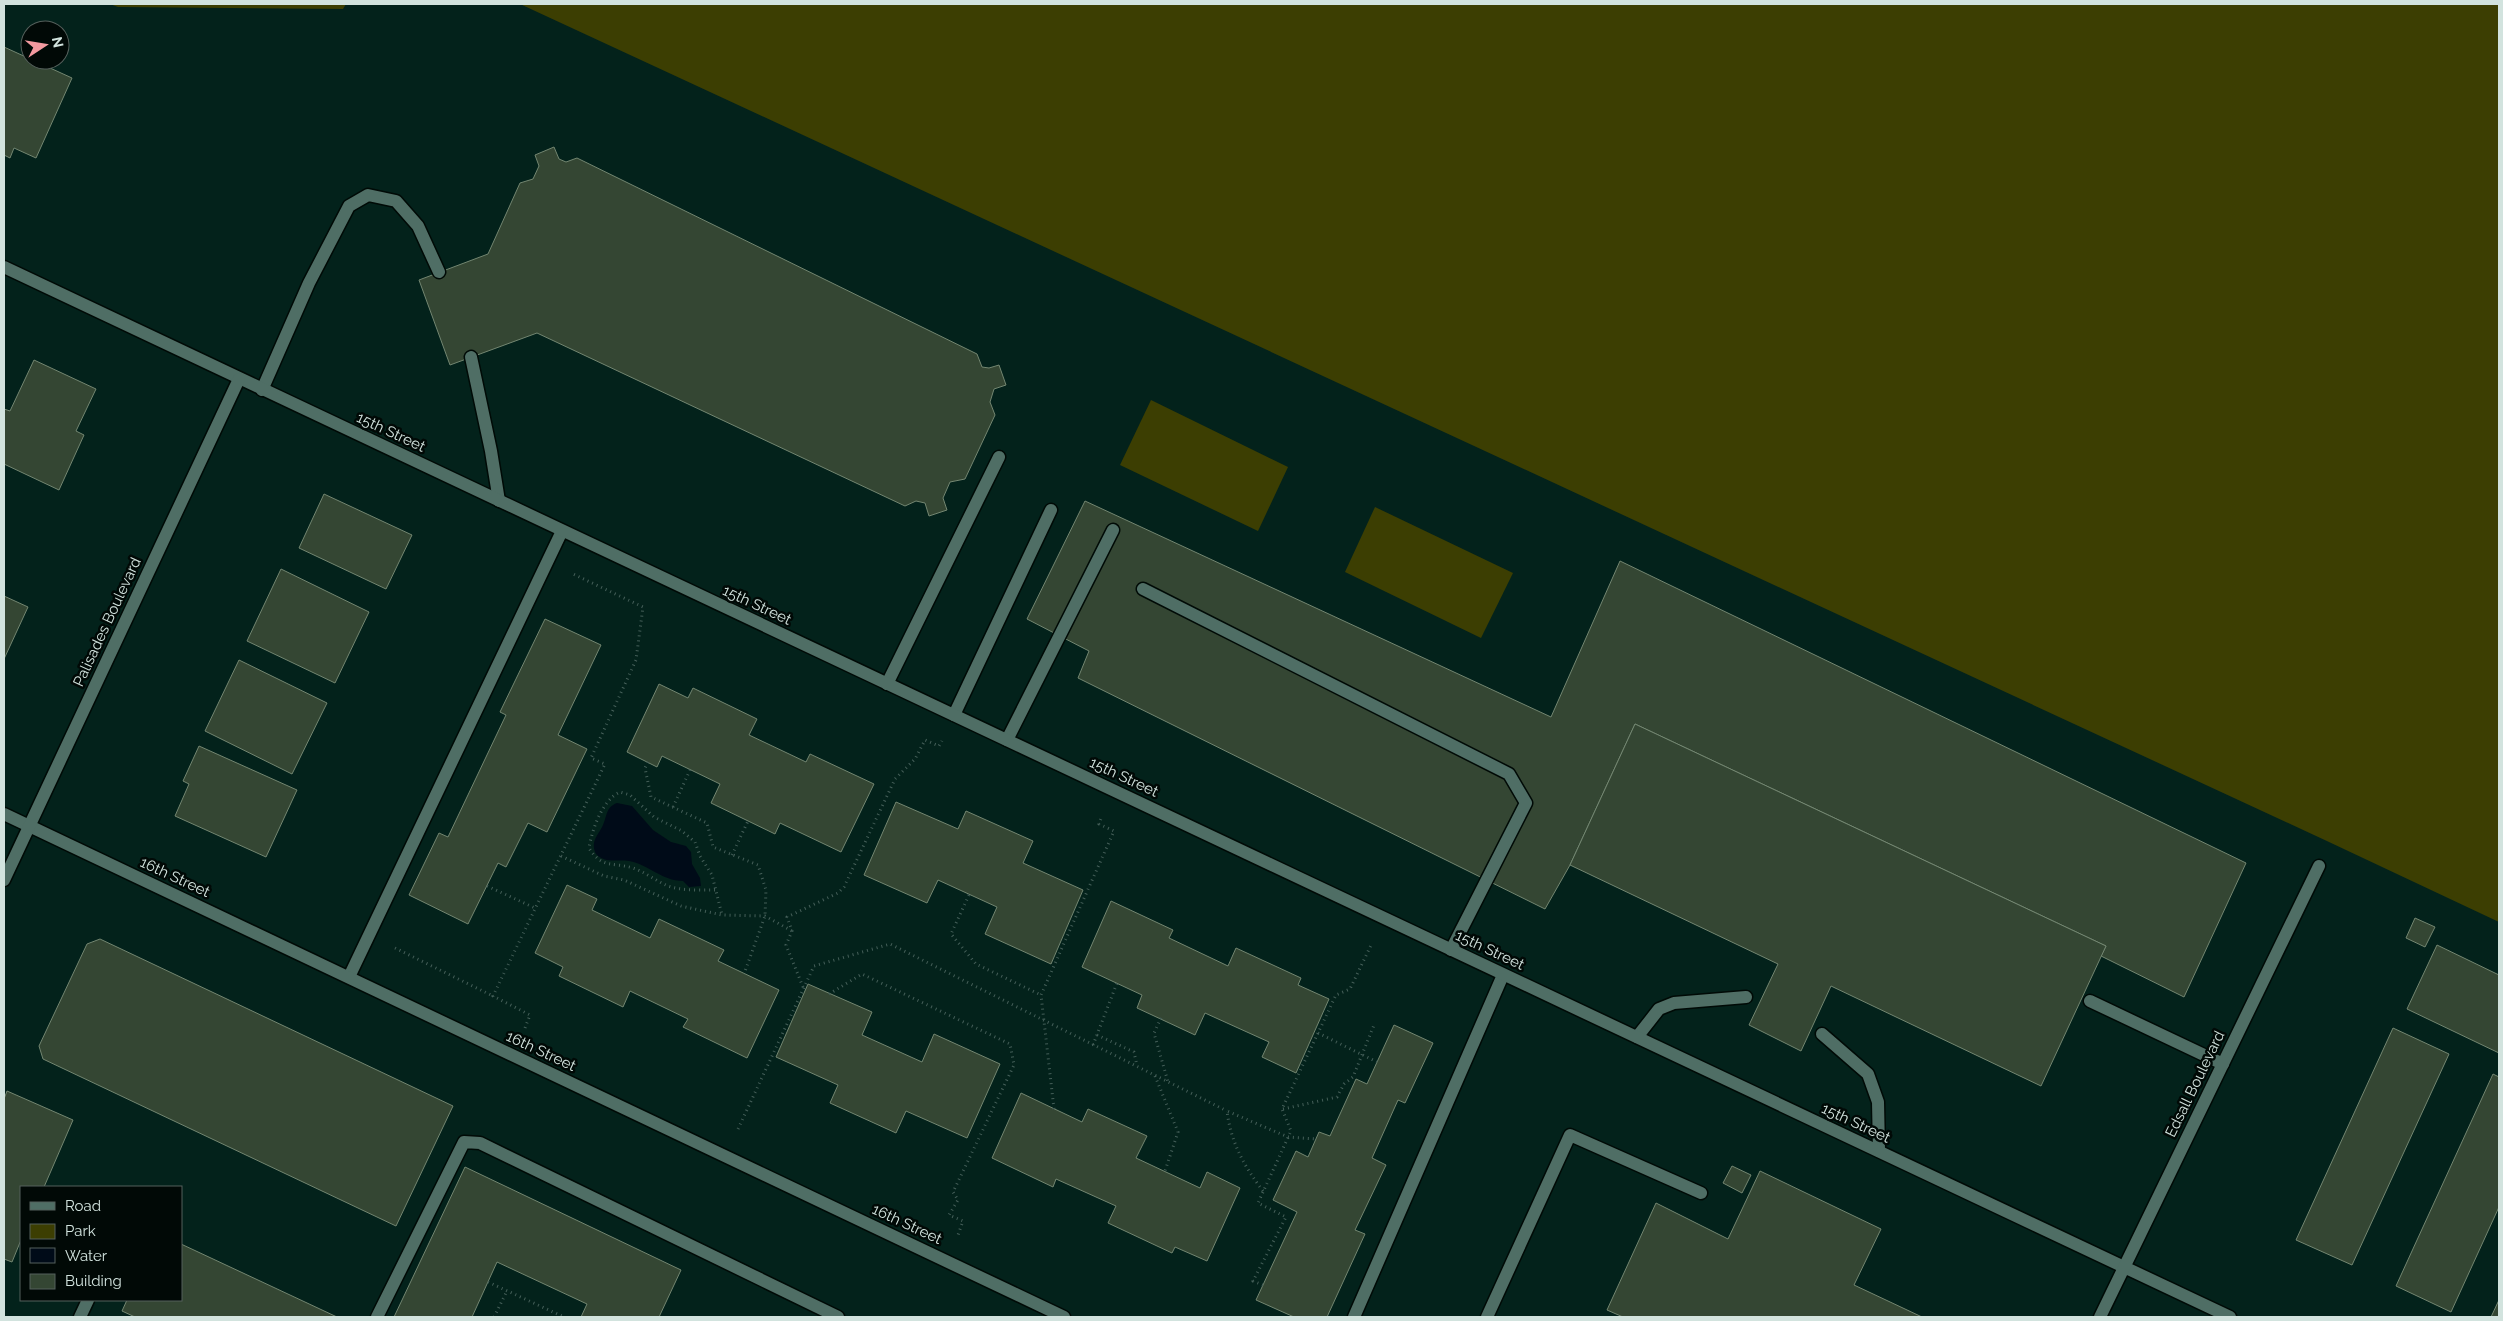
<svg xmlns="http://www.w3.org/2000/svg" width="2503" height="1321" font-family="Raleway,sans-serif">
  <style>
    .green { fill: #3c3e02 }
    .water { fill: #000b18 }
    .building { fill: #344633; stroke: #738671 }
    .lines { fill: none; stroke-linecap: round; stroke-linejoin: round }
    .lane-casing { stroke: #000a06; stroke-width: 15 }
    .street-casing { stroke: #000a06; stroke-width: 15 }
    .path { stroke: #455f59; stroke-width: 3; stroke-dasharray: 1 4; stroke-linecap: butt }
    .lane { stroke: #4f6e65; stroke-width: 12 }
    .street { stroke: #4f6e65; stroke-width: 12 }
    .labels { text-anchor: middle; stroke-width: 5; stroke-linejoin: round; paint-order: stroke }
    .street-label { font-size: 15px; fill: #d2e3de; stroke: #010906 }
  </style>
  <rect width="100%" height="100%" fill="#03221b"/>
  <g class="green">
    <polygon points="110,4 346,4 343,9 118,7"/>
    <polygon points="520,4 2499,4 2499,922 2329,842"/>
    <polygon points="1151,400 1288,467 1258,531 1120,465"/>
    <polygon points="1375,507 1513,573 1481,638 1345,572"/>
  </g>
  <path class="water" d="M617,803L632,806L653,830L671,842L686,846L691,852L692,864L700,878L701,886L689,887L683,881C662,881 648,864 629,861C616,859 606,864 596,854C590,841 598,836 603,825C607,816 606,807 617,803Z"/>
  <g class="building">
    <polygon points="4,47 72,78 36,158 14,148 10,158 4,155"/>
    <polygon points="554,147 559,159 566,162 577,158 977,354 982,367 989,368 999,365 1006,385 994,389 990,402 995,415 965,479 950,482 943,498 947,510 929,516 925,503 916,501 905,506 537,333 450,365 419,280 488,254 520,183 533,179 539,166 535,155"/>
    <polygon points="34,360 96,389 76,431 84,435 59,490 4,464 4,409 10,411"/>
    <polygon points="324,494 412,535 386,589 299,548"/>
    <polygon points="1085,501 1551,717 1620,561 2246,863 2184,997 2101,956 2106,946 1635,724 1570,865 1545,909 1078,678 1089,651 1027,619"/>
    <polygon points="281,569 369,612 335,683 247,641"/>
    <polygon points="4,596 28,607 4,659"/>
    <polygon points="545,619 601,645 558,735 587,749 547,832 528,823 506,867 498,863 468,924 409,895 439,833 448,837 506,715 500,712"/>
    <polygon points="239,660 327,703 292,774 205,731"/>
    <polygon points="659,684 688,698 693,688 757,719 749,735 806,762 810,754 874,784 841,852 780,823 775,834 711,803 720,784 662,756 657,767 627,752"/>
    <polygon points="1635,724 2106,946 2041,1086 1831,986 1801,1051 1749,1025 1778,964 1570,865"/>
    <polygon points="199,746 297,790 266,857 175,816 189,784 183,781"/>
    <polygon points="896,802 958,829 966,811 1033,841 1023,863 1083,890 1051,964 985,934 997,907 938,880 927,903 864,875"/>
    <polygon points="567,885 597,899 592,910 650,938 659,919 724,950 718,961 779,990 747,1058 683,1027 688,1019 630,991 623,1007 559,976 563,967 535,953"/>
    <polygon points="1111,901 1173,930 1169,938 1228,966 1236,948 1301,978 1298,985 1329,999 1296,1073 1262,1057 1269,1042 1205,1013 1195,1035 1137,1008 1142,995 1082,967"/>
    <polygon points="2415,918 2435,927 2425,947 2406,938"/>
    <polygon points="100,939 453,1106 396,1226 43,1059 39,1046 87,944"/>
    <polygon points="2437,945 2499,975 2499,1053 2407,1009"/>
    <polygon points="808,984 872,1012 862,1035 922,1062 934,1034 1000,1064 967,1138 906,1111 896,1133 830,1103 838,1085 776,1057"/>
    <polygon points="1394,1025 1433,1043 1405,1103 1398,1100 1372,1158 1386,1165 1355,1230 1365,1234 1327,1317 1294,1317 1256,1300 1297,1212 1273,1200 1296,1151 1308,1157 1319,1132 1330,1136 1356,1079 1367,1084"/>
    <polygon points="2393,1028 2449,1054 2352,1265 2296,1240"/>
    <polygon points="2493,1074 2499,1077 2499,1207 2451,1312 2396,1286"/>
    <polygon points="7,1091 73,1120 44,1187 21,1187 21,1240 12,1262 4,1259 4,1099"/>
    <polygon points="1021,1093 1082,1122 1088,1109 1147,1136 1136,1158 1200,1188 1207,1172 1240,1188 1207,1261 1175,1247 1172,1253 1108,1223 1116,1206 1056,1179 1053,1187 992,1158"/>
    <polygon points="1732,1166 1751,1175 1742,1193 1723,1183"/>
    <polygon points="465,1167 681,1270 659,1317 581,1317 587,1304 497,1262 472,1317 394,1317"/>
    <polygon points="1760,1171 1881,1229 1854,1285 1922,1317 1623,1317 1607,1310 1656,1203 1728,1239"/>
    <polygon points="181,1244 337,1317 135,1317 122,1311 127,1300 181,1300"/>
    <polygon points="2499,1300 2499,1317 2491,1317"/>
  </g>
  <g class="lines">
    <g class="lane-casing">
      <g id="lane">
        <polyline points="471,357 491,451 499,501"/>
        <polyline points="262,390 309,283 349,206 368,195 396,201 418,226 439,272"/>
        <polyline points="1143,589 1509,774 1526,803 1451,950"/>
        <polyline points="887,684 999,457"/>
        <polyline points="954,715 1051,510"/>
        <polyline points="1007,740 1113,530"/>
        <polyline points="349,977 562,531"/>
        <polyline points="2090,1001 2223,1064"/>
        <polyline points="1822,1034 1868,1074 1878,1102 1879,1151"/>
        <polyline points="1637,1037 1659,1009 1674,1003 1746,997"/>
        <polyline points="80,1317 88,1300"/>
        <polyline points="377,1317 464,1142 480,1143 838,1317"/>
        <polyline points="1354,1317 1503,975"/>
        <polyline points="1487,1317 1570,1135 1701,1193"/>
      </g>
    </g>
    <g class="street-casing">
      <g id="street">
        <polyline points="4,267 2230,1317"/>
        <polyline points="4,814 1064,1317"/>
        <polyline points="4,880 239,379"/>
        <polyline points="2100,1317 2319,866"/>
      </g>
    </g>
    <g class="path">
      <polyline points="648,762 645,768 651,797 707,823 713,847 758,865 766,890 765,916 744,974"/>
      <polyline points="673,807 690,770"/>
      <polyline points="732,855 748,821"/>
      <polyline points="561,856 604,876 624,880 681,906 722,915 765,916 792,931"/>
      <polyline points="487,886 535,908"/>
      <path d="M715,890C700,890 683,891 668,886C656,881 645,872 633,868C613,862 602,869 589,848C592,830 602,800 620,792L630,795L654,817L682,831L695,842L700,856L712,875L722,915"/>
      <polyline points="969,895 951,934 976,964 1041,995"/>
      <polyline points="395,948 493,996"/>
      <polyline points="803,987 786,945 792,931 787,917 838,893 844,887 895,779 915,759 925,740 939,746 942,741"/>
      <polyline points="829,994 862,974 1010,1044 1014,1065 953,1192 958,1200 949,1215 963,1221 958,1235"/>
      <polyline points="1161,1018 1154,1033 1168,1082"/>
      <polyline points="525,1028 530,1015 493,996 605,764 591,758 636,660 643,607 573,574"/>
      <polyline points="1318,1033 1377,1062"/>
      <polyline points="1097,1035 1134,1052 1137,1066"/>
      <polyline points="1093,1045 1117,983"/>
      <polyline points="1155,1076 1178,1132 1165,1171"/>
      <polyline points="1054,1109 1041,995 1114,831 1099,824 1102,816"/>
      <polyline points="1283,1109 1337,1097 1344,1084 1353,1077 1374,1025"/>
      <polyline points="738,1129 814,966 890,944 1227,1111"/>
      <path d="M1263,1191C1244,1166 1231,1143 1227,1111L1288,1137L1316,1139"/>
      <polyline points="488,1282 564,1317"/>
      <polyline points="1263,1285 1253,1281 1286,1217 1258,1203 1291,1131 1282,1109 1336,995 1350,989 1372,943"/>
      <polyline points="494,1317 507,1291"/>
    </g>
    <use href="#lane" class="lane"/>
    <use href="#street" class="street"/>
  </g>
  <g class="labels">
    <g class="street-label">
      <text transform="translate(391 432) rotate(25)" y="5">15th Street</text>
      <text transform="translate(757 605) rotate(25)" y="5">15th Street</text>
      <text transform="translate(107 622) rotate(-65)" y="5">Palisades Boulevard</text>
      <text transform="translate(1124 777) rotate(25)" y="5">15th Street</text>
      <text transform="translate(175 877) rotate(25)" y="5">16th Street</text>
      <text transform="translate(1490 950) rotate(25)" y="5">15th Street</text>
      <text transform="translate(541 1051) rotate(25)" y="5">16th Street</text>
      <text transform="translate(2195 1084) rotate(-64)" y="5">Edsall Boulevard</text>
      <text transform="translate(1856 1123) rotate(25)" y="5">15th Street</text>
      <text transform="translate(907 1224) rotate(25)" y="5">16th Street</text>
    </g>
  </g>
  <rect width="2503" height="1321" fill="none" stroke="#d2e3de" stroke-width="10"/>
  <rect x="20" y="1186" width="162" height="115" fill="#010906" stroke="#55605c"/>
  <rect x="30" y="1202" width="25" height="8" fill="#4f6e65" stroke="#55605c"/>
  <text x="65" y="1211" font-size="15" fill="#d2e3de">Road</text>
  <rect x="30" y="1224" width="25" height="15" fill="#3c3e02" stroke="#55605c"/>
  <text x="65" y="1236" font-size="15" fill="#d2e3de">Park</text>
  <rect x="30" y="1248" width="25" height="15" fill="#000b18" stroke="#55605c"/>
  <text x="65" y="1261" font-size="15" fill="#d2e3de">Water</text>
  <rect x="30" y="1274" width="25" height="15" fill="#344633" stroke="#55605c"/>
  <text x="65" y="1286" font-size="15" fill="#d2e3de">Building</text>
  <g transform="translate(45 45) rotate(78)"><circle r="24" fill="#010906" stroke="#55605c"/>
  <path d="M0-4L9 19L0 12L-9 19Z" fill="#f49aa0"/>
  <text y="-8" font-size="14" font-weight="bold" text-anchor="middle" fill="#d2e3de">N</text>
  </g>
</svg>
